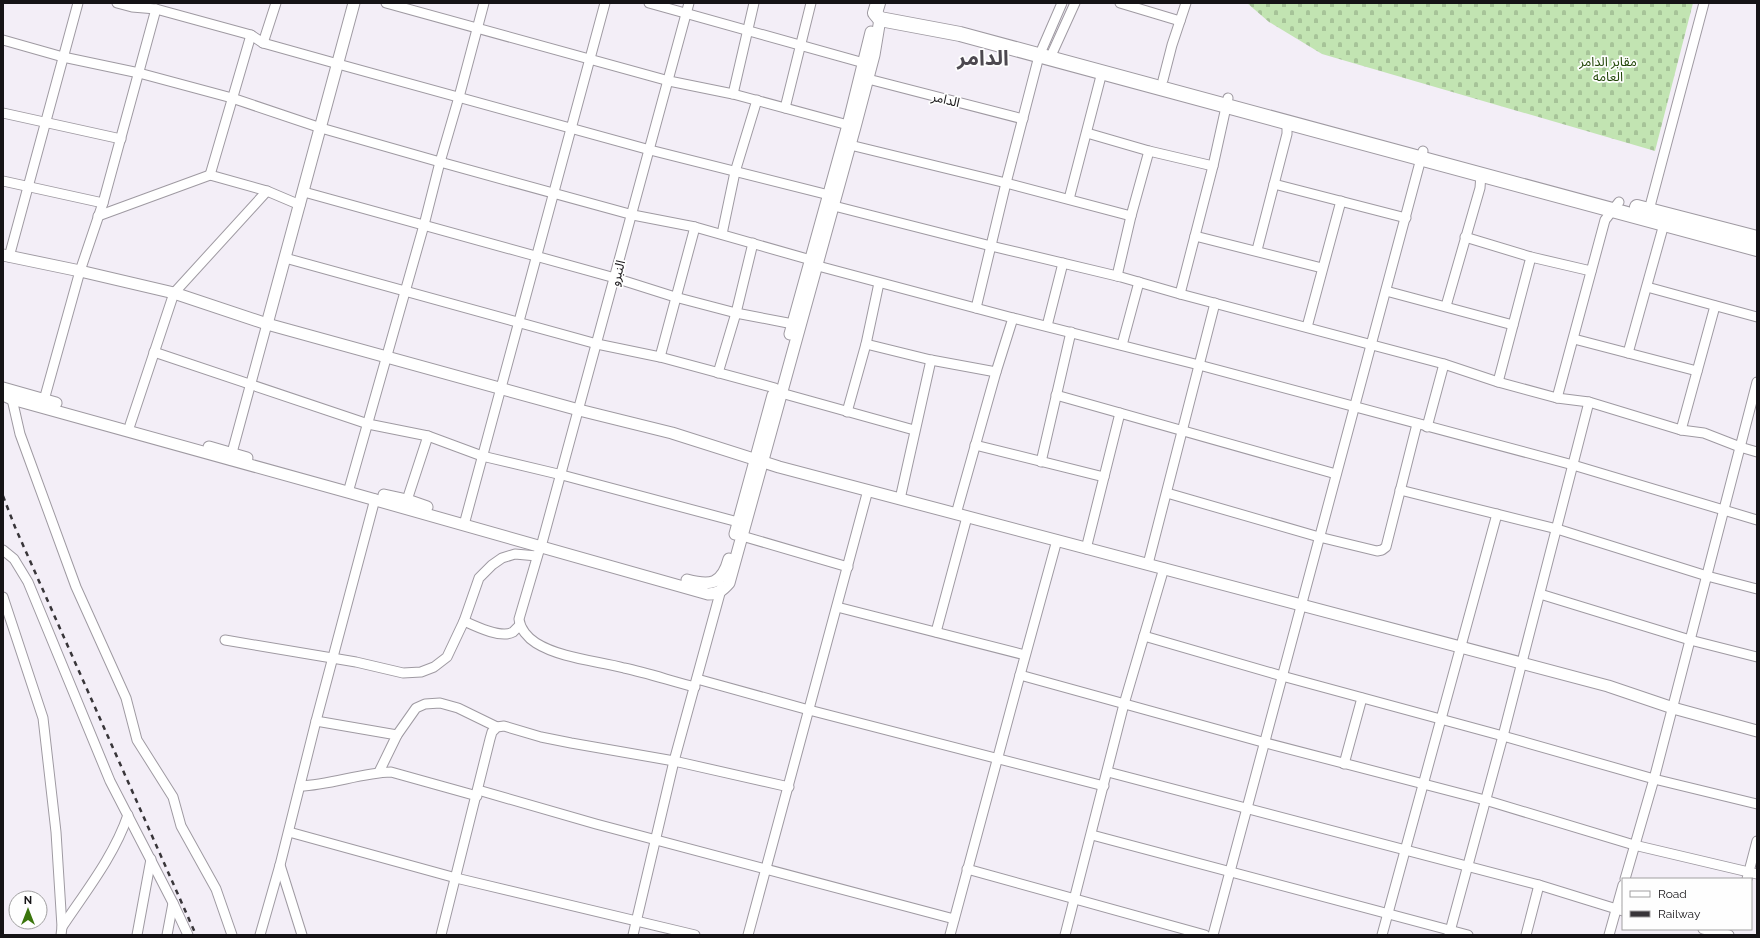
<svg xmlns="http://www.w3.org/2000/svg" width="1760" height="938" font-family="Raleway,'Noto Sans Arabic',sans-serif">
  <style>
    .cemetery { fill: url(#cemetery-stones) }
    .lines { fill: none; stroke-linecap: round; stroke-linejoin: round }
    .minor-casing { stroke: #9f9aa2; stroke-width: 11 }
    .tertiary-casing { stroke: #9f9aa2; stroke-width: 13 }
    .primary-casing { stroke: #9f9aa2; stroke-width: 16 }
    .minor { stroke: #fff; stroke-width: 9 }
    .tertiary { stroke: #fff; stroke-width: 11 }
    .primary { stroke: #fff; stroke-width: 14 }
    .rail { stroke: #383539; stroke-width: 2.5; stroke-dasharray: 5 5; stroke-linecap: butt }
    .labels { text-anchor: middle; stroke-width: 3.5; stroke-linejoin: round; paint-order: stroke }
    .park-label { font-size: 13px; fill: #214607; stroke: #fefefe }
    .street-label { font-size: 13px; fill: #151316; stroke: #fefefe }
    .town-label { font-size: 21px; font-weight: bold; fill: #4c484f; stroke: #fefefe }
  </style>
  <defs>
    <pattern id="cemetery-stones" width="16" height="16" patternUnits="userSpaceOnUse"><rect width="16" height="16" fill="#c2e4b2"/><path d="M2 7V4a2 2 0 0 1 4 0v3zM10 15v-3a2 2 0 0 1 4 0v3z" fill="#a6c398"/></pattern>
  </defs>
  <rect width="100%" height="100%" fill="#f3eef7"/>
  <polygon class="cemetery" points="1247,3 1693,3 1655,151 1322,54 1269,22"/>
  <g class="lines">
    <g class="minor-casing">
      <g id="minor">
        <polyline points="117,3 132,7 156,9 251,35 263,43 338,64 650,150 829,195"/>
        <polyline points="386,3 669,81 733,94 848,125"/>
        <polyline points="649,3 864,63"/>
        <polyline points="1120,3 1180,21"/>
        <polyline points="3,40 63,57 139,73 232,98 321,128 440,162 633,215 695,227 811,260"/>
        <polyline points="263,43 276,3"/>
        <polyline points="1050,58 1075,3"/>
        <polyline points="868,79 1023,119"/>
        <polyline points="1163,80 1172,45 1186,3"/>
        <polyline points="733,94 754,3"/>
        <polyline points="785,108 811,3"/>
        <polyline points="3,113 121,139"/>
        <polyline points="1087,133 1149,151 1213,166"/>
        <polyline points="850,145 1006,183 1131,216 1149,151"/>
        <polyline points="210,175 251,35"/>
        <polyline points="3,181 103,203"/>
        <polyline points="1274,184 1406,218"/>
        <polyline points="304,192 615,278 675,297 736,313 793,324"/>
        <polyline points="1069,199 1101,76 1100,72"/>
        <polyline points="834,206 991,246 1121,277 1180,294 1444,364 1498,382 1557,398 1589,402 1681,430 1704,433 1740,447 1757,452"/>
        <polyline points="1649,210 1704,3"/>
        <polyline points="98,216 210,175 267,191 300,205"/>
        <polyline points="722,234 735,172 757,100"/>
        <polyline points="1195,236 1322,268"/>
        <polyline points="1465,237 1531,257 1591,271"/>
        <polyline points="1257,250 1287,134 1287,122"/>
        <polyline points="9,257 78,3"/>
        <polyline points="285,258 597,344 660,357 775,388"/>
        <polyline points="818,266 1013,318 1199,365 1573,465 1757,520"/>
        <polyline points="1117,276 1131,216"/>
        <polyline points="1647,287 1757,317"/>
        <polyline points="1386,291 1513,325"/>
        <polyline points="1180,294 1213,166 1228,98"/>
        <polyline points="1446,306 1480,188 1481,174"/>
        <polyline points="976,308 1006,183 1039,56 1062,3"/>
        <polyline points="1047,326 1063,263"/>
        <polyline points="1307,327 1341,201"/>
        <polyline points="1574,339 1697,371"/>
        <polyline points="866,344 931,360 996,372"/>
        <polyline points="1122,345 1139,282"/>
        <polyline points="154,352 368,424 428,436 482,456 562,475 738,522"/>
        <polyline points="1628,353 1664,224"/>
        <polyline points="660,357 695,227"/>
        <polyline points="718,373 736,313 753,243"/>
        <polyline points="1498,382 1531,257"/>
        <polyline points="14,393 12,399 20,434 76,587 126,698 137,740 173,797 181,826 216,889 232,935"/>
        <polyline points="781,393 914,430"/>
        <polyline points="1056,395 1336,474"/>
        <polyline points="1557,398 1605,220 1619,202"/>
        <polyline points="44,400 80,271 103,203 156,9"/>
        <polyline points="847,412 866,344 879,283"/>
        <polyline points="130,425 174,293 267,191"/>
        <polyline points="1427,427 1444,364"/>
        <polyline points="1681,430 1715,306"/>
        <polyline points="975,445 1104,477"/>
        <polyline points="230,460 267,324"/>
        <polyline points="1041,462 1071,332"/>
        <polyline points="349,489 424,225 440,162 459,97 484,3"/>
        <polyline points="1400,490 1557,529 1707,576 1757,589"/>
        <polyline points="1167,493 1319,537 1377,551 1382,550 1386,547 1417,424"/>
        <polyline points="900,499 931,360"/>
        <polyline points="407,500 428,436"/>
        <polyline points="956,514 996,372 1013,318"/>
        <polyline points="465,521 605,3"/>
        <polyline points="742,536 848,567"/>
        <polyline points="542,543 689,3"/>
        <polyline points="1086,549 1120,413"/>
        <polyline points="3,550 14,559 28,582 110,781 173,903 188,935"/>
        <path d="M539,551L519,619C520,629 528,638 536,643C560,658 597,661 624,668C648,673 671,681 695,687"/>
        <polyline points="1148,564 1215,303"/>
        <polyline points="1540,594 1690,640 1757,657"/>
        <polyline points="3,597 43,718 56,832 62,927 61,935"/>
        <polyline points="837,607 1025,655"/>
        <path d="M464,621C475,626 501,639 513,632C515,630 518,627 520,625"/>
        <polyline points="936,632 967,517"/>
        <polyline points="1144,636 1282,676 1503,736 1654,779 1757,804"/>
        <polyline points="225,640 356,662 403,673 421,672 434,667 447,657 464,621 479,578 492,565 502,558 515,554 537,556"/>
        <polyline points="1020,675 1057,540"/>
        <polyline points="697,679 809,710 1104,786"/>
        <polyline points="316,721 397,735"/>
        <polyline points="1344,764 1362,698"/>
        <polyline points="379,772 397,735 416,708 425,704 440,703 458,708 497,727"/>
        <polyline points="1108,772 1539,885 1623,911"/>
        <path d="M300,786C331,785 360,773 391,772L477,796"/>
        <polyline points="478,790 596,824 954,919"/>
        <polyline points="289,832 456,878 695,935"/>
        <polyline points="1092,835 1468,935"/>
        <polyline points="967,869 1205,935"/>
        <polyline points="1625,879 1654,779 1757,382"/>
        <polyline points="1747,879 1757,841"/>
        <path d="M62,927C86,891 114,856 128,815"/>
        <polyline points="1703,929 1729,935"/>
        <polyline points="137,935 151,859"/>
        <polyline points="167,935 173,903"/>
        <polyline points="260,935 280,865"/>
        <polyline points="302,935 280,865 316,721 375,499"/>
        <polyline points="441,935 490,739 492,732 497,727 504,726 541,737 571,743 674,761 789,787"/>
        <polyline points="633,935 674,761 722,586"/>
        <polyline points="748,935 868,490"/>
        <polyline points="950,935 1020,675 1266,743 1485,800 1634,845 1757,874"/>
        <polyline points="1065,935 1124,704 1164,568"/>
        <polyline points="1213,935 1423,151"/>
        <polyline points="1382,935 1497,514"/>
        <polyline points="1449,935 1503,736 1589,402"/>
        <polyline points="1526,935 1539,885"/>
        <polyline points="1609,935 1623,885"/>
      </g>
    </g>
    <g class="tertiary-casing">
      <g id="tertiary">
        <polyline points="3,255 80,271 174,293 267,324 579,410 672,433 779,467 1608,686 1673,708 1757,731"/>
        <polyline points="267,324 354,3"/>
        <polyline points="790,334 848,125 871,32"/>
        <polyline points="3,388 56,403"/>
        <path d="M3,395L12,399L351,493L708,594C718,594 723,590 729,583L855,127L874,55L880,19"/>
        <polyline points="209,447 247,458"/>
        <polyline points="384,495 407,500 427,507"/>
        <polyline points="735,534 773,395"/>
        <path d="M687,580C710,586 722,585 729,559"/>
      </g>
    </g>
    <g class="primary-casing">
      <g id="primary">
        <polyline points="878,3 875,13 880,19 960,34 1757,249"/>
        <polyline points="1637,207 1757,238"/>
      </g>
    </g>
    <use href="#minor" class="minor"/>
    <use href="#tertiary" class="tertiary"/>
    <use href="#primary" class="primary"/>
    <polyline class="rail" points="3,496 15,527 196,935"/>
  </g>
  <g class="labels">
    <g class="park-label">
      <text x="1608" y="66">مقابر الدامر<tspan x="1608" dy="15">العامة</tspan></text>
    </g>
    <g class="street-label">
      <text transform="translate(946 99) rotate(14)" y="5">الدامر</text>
      <text transform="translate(617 273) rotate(-75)" y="5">النبرو</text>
    </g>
    <g class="town-label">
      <text x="983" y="65">الدامر</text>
    </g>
  </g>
  <rect width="1760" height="938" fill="none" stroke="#151316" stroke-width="8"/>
  <rect x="1622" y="878" width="130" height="52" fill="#fefefe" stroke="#a1a0a1"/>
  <rect x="1630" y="891" width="20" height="6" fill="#ffffff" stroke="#a1a0a1"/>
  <text x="1658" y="898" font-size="12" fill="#151316">Road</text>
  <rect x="1630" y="911" width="20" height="6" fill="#383539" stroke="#a1a0a1"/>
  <text x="1658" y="918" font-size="12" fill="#151316">Railway</text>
  <g transform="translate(28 910)"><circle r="19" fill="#fefefe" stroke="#a1a0a1"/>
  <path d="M0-3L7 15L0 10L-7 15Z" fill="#3a750c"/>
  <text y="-6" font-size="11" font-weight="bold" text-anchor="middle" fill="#151316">N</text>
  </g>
</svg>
